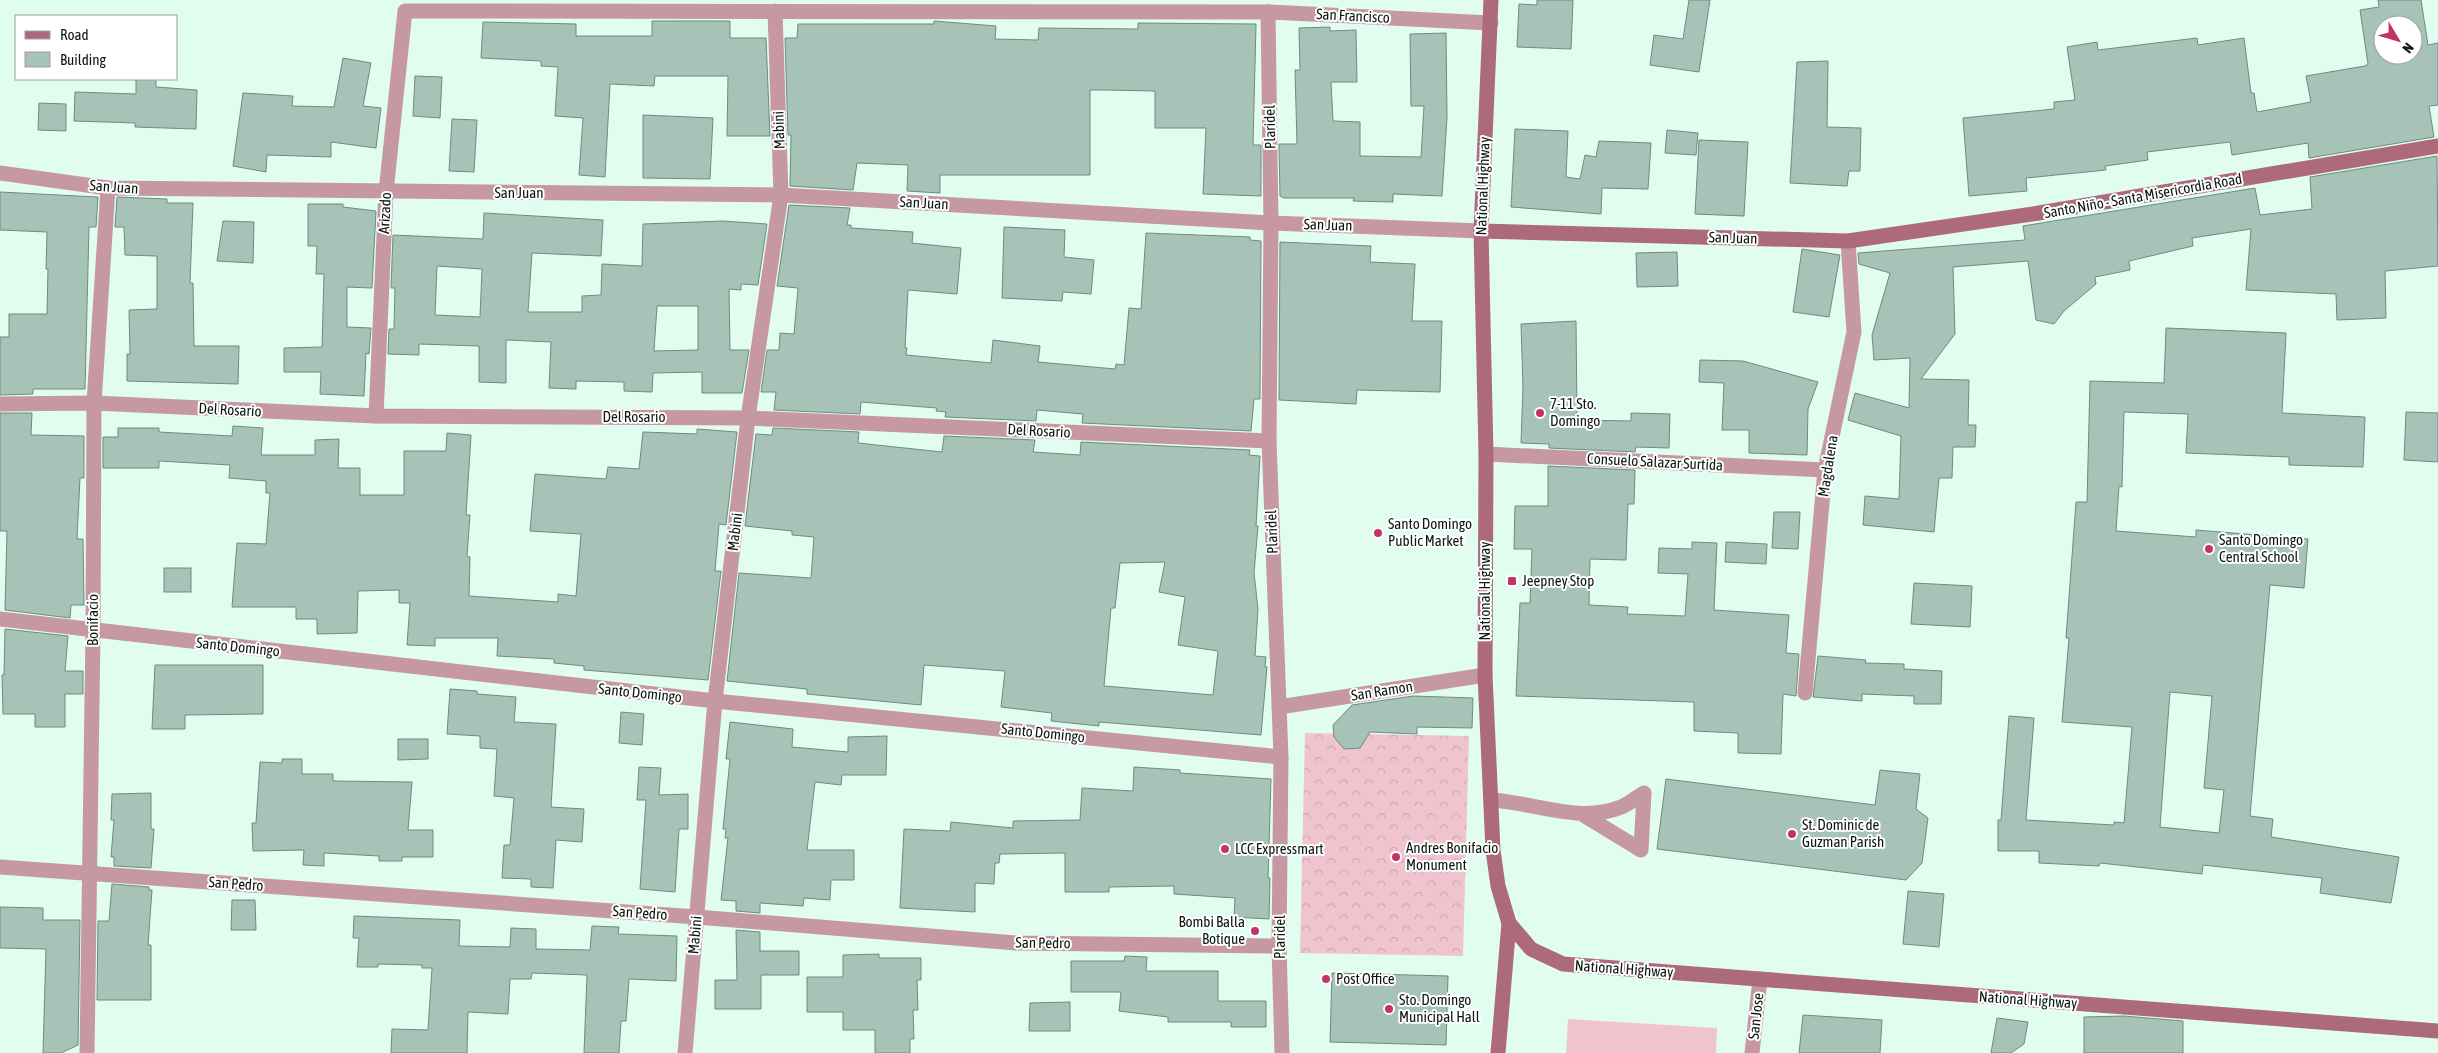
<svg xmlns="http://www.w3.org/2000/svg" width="2438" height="1053" font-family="'Asap Condensed',sans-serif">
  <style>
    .forest { fill: url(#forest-crowns) }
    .pitch { fill: #f0c4ce }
    .building { fill: #a7c3b7; stroke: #6f8a7f; fill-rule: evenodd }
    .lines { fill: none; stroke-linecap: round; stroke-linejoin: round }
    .lane { stroke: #c698a2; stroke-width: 15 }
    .street { stroke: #c698a2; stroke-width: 15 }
    .secondary { stroke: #ac6a7b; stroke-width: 15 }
    .poi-dot { fill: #c03467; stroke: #fff; stroke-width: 2 }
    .labels { text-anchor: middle; stroke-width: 4; stroke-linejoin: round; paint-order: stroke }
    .street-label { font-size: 15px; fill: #0c1712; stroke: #fff }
    .poi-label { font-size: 15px; fill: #0c1712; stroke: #fff; text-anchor: start }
  </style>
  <defs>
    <pattern id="forest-crowns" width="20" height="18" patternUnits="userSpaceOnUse" patternTransform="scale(1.25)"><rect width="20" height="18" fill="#f0c4ce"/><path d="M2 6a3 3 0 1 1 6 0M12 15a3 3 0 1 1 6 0" fill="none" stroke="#cda8b0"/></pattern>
  </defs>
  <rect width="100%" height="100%" fill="#e0fdf0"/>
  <polygon class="forest" points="1305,733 1469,736 1463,956 1300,953"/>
  <polygon class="pitch" points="1568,1019 1717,1028 1716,1053 1566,1053"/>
  <g class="building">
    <polygon points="1537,0 1573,0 1571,49 1517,47 1519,4 1537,5"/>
    <polygon points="1689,0 1710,0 1699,72 1650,65 1654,35 1683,39"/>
    <path d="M2378,0H2421L2428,45L2438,43V105L2429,106L2434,137L2309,158L2308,143L2232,155L2230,142L2147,152L2148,160L2105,166L2106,170L2026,178L2027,191L1969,196L1963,118L2054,109V102L2075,100L2067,47L2097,42L2098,50L2197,38L2198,45L2244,38L2251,93H2254L2257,112L2311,102L2306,76L2365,66L2368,64L2360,10L2379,7ZM2383,25H2413V55H2383Z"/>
    <polygon points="652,21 730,21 730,38 766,38 770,136 727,136 728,76 655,76 654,86 610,84 605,177 579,175 583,118 555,116 558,67 541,66 541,61 481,58 483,22 576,24 576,36 652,36"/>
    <polygon points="934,21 996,26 995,39 1038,40 1039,28 1138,29 1138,23 1256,24 1253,145 1261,145 1261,196 1203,194 1206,128 1155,128 1155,91 1105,90 1090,90 1090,175 940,175 940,193 907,191 908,165 857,163 853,190 790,186 791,135 788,135 785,38 797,38 798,24 934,24"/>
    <polygon points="1330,27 1330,31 1356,30 1357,82 1331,82 1333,121 1360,122 1360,156 1421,157 1424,106 1411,106 1410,34 1446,33 1447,117 1442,196 1393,194 1393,202 1353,201 1354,198 1284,198 1280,196 1279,144 1297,144 1295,70 1300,70 1299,28"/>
    <polygon points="343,58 371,63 363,106 381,108 376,148 331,142 331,157 267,155 266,172 233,166 243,93 293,96 292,106 334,107"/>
    <polygon points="1828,61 1827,127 1861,128 1860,171 1849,171 1847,186 1790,183 1797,62"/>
    <polygon points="415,76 442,77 440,118 413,116"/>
    <polygon points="136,79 156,79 156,87 197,90 196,129 135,127 135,123 74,121 75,92 136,94"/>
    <polygon points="39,103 66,104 66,131 38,130"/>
    <polygon points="643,115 713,118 710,179 643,178"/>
    <polygon points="452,119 477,120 474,172 449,171"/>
    <polygon points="1515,129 1568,131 1566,177 1580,179 1585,155 1596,157 1599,141 1651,143 1648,189 1602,188 1601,214 1511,207"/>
    <polygon points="1667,130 1698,133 1696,155 1665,153"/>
    <polygon points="1699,140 1748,142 1744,216 1695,214"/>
    <polygon points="2437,156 2438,266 2385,271 2386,318 2337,320 2336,294 2246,290 2251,229 2192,238 2193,246 2129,261 2130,270 2095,277 2096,284 2064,311 2054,324 2036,320 2028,261 1953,267 1955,334 1921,379 1969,380 1968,425 1976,425 1975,447 1953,447 1952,478 1939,478 1934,532 1863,525 1865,496 1899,499 1901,436 1848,420 1855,393 1909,408 1910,358 1874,360 1872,335 1890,273 1859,264 1858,253 2025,240 2023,226 2255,188 2260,215 2312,209 2310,177"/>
    <polygon points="0,192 98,197 96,227 89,227 85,389 33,389 33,394 0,395 0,337 9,337 9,314 47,314 48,269 46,269 47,232 0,230"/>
    <polygon points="117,197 167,199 167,203 193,203 190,283 193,283 194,346 239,346 238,384 127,381 127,354 130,354 129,310 157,309 157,256 125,255 124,227 115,227"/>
    <polygon points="308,204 343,204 343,207 376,211 372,288 347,287 347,327 371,328 369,354 366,353 364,396 320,394 321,372 284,372 284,348 322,347 324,274 316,274 317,246 308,246"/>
    <polygon points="789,205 850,208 847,225 851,225 851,228 913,232 912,243 961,248 957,294 908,290 905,348 907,348 906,355 991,363 993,340 1040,346 1038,362 1115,369 1116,364 1124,365 1129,308 1141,309 1146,233 1250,237 1250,240 1261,241 1260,399 1254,399 1251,431 1082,423 1083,414 1037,410 1036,421 945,417 946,412 936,411 937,408 861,402 860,414 774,410 776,392 761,392 767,350 779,350 780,333 794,334 798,288 777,286"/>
    <path d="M484,213L603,220L601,256L532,253L528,312H582V296L601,295L602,264L642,266L643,224L723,221L767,224L758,285L741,284V290L729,289L730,350H749L742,393H702V372L653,373L652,392L624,391V382L576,381V389L549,388L551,342L506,340V383L479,382V346L419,344V355L388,354L389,329H394L395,288H391L393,235L483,239ZM437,266L482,269L480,317L435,315ZM657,306H698V350L654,351Z"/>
    <polygon points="223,221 254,222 253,263 217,261"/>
    <polygon points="1004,227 1065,230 1064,257 1094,260 1091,294 1063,292 1062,301 1002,298"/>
    <polygon points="1280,242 1371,246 1370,262 1415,264 1412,321 1442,321 1440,392 1357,390 1356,404 1279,400"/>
    <polygon points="1802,249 1840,255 1829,317 1793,312"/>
    <polygon points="1677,252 1678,286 1637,287 1636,253"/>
    <polygon points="1576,321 1577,420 1631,421 1631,413 1670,414 1669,448 1636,447 1635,452 1549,448 1549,444 1521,443 1523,387 1521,324"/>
    <path d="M2166,328L2286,333L2282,413L2365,417L2363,467L2289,465V457L2186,453L2188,414L2124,412L2122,487L2119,486L2116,531L2196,537V530L2308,539L2304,588L2270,585L2250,816L2273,819L2271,837L2399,857L2391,903L2320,893L2322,878L2203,865L2202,874L2100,863L2099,866L2039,863V851H1998V820H2001L2009,716L2034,718L2026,820L2114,825V822L2124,823L2132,727L2062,722L2069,638H2066L2076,502H2087L2090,381L2164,383ZM2170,692L2212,696L2204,788L2224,790L2219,833L2160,827Z"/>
    <polygon points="1700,360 1743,361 1818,382 1808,409 1807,455 1749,453 1749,430 1722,430 1724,383 1699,382"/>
    <polygon points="2406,412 2438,413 2438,462 2404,460"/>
    <polygon points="0,413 32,413 31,435 84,436 84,478 80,478 77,539 83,539 84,605 71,605 70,618 5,610 7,531 0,531"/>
    <polygon points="233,426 263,428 261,455 315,455 315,440 339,439 338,468 360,468 360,495 404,495 404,451 446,451 447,433 471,435 466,515 470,515 467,556 470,557 469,596 558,602 558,594 576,596 581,534 530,531 535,474 606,479 608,467 639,469 643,432 697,434 697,429 737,432 726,525 719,524 715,571 721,571 708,680 584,670 584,666 554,663 554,659 497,656 498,638 435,638 435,646 407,645 410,603 399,603 399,590 358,591 357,633 317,634 317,619 296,619 296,607 232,607 237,543 266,544 270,493 266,493 266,481 229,478 230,465 159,461 159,468 103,468 103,437 118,437 118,428 159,428 159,432 232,436"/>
    <path d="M773,428L859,432L858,443L942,452L944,436L1035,440L1033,452L1080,455L1081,442L1250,450L1249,455L1260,456L1256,526H1258L1254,573L1258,609L1255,656L1266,657L1265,667H1267L1261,735L1099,722V726L1051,721L1052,713L1001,707L1005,671L924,665L921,705L807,694V689L727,681L739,573L811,578L814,537L792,535V531L745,526L756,434L772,435ZM1165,562L1159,592L1185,597L1178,645L1218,651L1213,695L1104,686L1111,608H1115L1120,563Z"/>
    <polygon points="1548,466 1635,470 1634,504 1628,504 1626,560 1590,559 1589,605 1628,607 1627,614 1685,616 1688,574 1658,573 1659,548 1692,549 1692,542 1717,543 1714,610 1789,615 1786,653 1799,654 1796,696 1783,694 1781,754 1738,753 1738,733 1694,731 1694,702 1516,696 1520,603 1530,603 1532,549 1514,549 1515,506 1548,506"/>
    <polygon points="1774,512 1800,512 1798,549 1772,548"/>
    <polygon points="1726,542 1767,544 1766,564 1725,562"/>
    <rect x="164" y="568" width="27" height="24"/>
    <polygon points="1914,583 1972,586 1970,627 1911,624"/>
    <polygon points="5,629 68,636 65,671 83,671 83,694 65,694 65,727 35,727 35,714 3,714 2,675 4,675"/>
    <polygon points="1818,656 1866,660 1865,663 1904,664 1904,669 1942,671 1941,704 1914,704 1914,696 1862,694 1862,701 1813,697"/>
    <polygon points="155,665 263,665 263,714 185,715 185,729 152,729"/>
    <polygon points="450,689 477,691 477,694 516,697 514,722 556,724 551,807 584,809 582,842 556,840 553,888 531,887 531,879 502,878 504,845 510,845 514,798 494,796 497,749 480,748 480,736 447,734"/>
    <polygon points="1413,696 1473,698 1472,728 1417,727 1417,734 1370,732 1360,748 1344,749 1334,737 1333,725 1352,705"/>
    <polygon points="621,712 644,714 642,745 619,743"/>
    <polygon points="730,722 793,729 792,747 848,752 848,737 887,736 886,775 842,775 841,785 815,782 807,850 854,850 854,880 831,880 830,900 804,898 803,906 760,903 760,913 736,911 736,901 721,900 728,838 725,838 726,829 723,829 730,759 726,759"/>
    <polygon points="398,739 428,739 428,759 398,760"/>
    <polygon points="282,759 302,759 302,774 333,774 333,781 412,782 408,830 433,830 433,857 402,857 402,861 379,861 379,856 324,853 324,866 303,865 304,850 253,851 252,823 256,823 260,762 282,763"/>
    <polygon points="639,767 661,768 659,795 688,794 688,829 679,829 675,892 640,889 646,800 637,800"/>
    <polygon points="1134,767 1180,770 1180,773 1271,779 1268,878 1270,878 1269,919 1234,917 1235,898 1174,894 1174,886 1109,887 1109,892 1065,892 1065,853 1000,854 999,863 995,863 994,884 975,883 975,912 900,908 904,829 950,831 951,822 1013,828 1013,821 1080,820 1082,788 1133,791"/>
    <polygon points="1880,770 1920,774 1916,809 1928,818 1922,863 1906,880 1657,849 1666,779 1875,805"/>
    <polygon points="151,793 151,829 154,829 151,868 114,866 114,857 111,857 114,820 111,820 112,794"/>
    <polygon points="112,884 149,887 149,890 152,890 148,945 151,945 151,1000 97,1000 98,921 109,921"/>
    <polygon points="1908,891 1944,894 1939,947 1903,944"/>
    <polygon points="232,900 255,900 256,930 231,930"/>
    <polygon points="0,907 43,908 43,920 80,920 78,1045 61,1053 43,1053 46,949 0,948"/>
    <polygon points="354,916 460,920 459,946 510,947 511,928 536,929 536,949 590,950 592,926 619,927 618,934 677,936 676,981 629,979 626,1021 621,1021 619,1053 584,1053 587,975 532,973 531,979 510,979 508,1014 468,1012 467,1053 391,1053 392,1029 428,1030 432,968 422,968 422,965 378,964 378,967 357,967 359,938 353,938"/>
    <polygon points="736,930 760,932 760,951 799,951 799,975 761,975 761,1009 715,1009 715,980 737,980"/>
    <polygon points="879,954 879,958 921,958 921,980 917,980 918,1010 913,1010 914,1039 910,1039 910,1053 875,1053 875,1030 843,1030 843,1012 807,1012 807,977 843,977 843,955"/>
    <polygon points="1125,956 1147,957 1146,971 1218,971 1218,1001 1266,1001 1266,1027 1231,1027 1231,1022 1168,1022 1168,1017 1119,1011 1121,992 1071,992 1071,961 1124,961"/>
    <polygon points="1332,973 1448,976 1446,1045 1330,1042"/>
    <polygon points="1070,1002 1070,1031 1029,1031 1030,1003"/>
    <polygon points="1803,1015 1882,1020 1880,1053 1799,1053"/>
    <polygon points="2124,1016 2183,1021 2183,1053 2084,1053 2084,1017"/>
    <polygon points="1997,1018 2028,1022 2024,1044 2011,1053 1991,1053"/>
  </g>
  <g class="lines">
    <path class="lane" d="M1491,800C1533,802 1580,824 1621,807C1629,804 1637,797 1644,793L1641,850L1582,814"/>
    <g class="street">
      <polyline points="1268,12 1271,223 1269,441 1281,757 1279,946 1282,1053"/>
      <polyline points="0,173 108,188 781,195 1271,223 1481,231"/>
      <polyline points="0,404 94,403 376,416 748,418 1269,441"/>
      <polyline points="376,416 386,192 405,11 1268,12 1491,23"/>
      <polyline points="1486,454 1825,470"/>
      <polyline points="0,619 715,701 1281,757"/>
      <polyline points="1805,693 1825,470 1854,332 1848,241"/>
      <polyline points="1279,707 1485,675"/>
      <polyline points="0,867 697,917 1016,943 1279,946"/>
      <polyline points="87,1053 93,631 94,403 108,188"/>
      <polyline points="685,1053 715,701 748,418 781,195 775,11"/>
      <polyline points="1752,1053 1760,979"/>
    </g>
    <g class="secondary">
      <polyline points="1491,0 1481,231 1486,454 1485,675 1493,850 1498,886 1509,923 1531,949 1563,964 2438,1031"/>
      <polyline points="1481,231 1848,241 2039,213 2438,146"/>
      <polyline points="1498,1053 1509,923"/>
    </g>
  </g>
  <g class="poi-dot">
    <circle cx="1540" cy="413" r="5"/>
    <circle cx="1378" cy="533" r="5"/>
    <circle cx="2209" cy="549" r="5"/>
    <rect x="1507" y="576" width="10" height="10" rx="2.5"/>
    <circle cx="1792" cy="834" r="5"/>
    <circle cx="1225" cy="849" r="5"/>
    <circle cx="1396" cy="857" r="5"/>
    <circle cx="1255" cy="931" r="5"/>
    <circle cx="1326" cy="979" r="5"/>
    <circle cx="1389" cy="1009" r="5"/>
  </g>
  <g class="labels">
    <g class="street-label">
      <text transform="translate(1353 16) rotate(3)" y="5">San Francisco</text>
      <text transform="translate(1270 127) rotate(-91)" y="5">Plaridel</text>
      <text transform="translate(779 130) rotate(-92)" y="5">Mabini</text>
      <text transform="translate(1483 186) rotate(-88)" y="5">National Highway</text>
      <text transform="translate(114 187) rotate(4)" y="5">San Juan</text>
      <text x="519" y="198">San Juan</text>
      <text transform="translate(2143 196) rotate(-10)" y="5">Santo Niño - Santa Misericordia Road</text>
      <text transform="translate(924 203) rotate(3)" y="5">San Juan</text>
      <text transform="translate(385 213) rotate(-87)" y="5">Arizado</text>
      <text transform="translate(1328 225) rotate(2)" y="5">San Juan</text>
      <text transform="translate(1733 238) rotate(2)" y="5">San Juan</text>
      <text transform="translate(230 410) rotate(3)" y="5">Del Rosario</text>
      <text x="634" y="422">Del Rosario</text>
      <text transform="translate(1039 431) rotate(3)" y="5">Del Rosario</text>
      <text transform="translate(1655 462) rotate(3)" y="5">Consuelo Salazar Surtida</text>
      <text transform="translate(1828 466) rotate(-81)" y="5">Magdalena</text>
      <text transform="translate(735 532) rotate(-83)" y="5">Mabini</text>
      <text transform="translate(1272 532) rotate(-92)" y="5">Plaridel</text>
      <text transform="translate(1485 591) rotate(-90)" y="5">National Highway</text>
      <text transform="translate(93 620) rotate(-90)" y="5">Bonifacio</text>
      <text transform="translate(238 647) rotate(6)" y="5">Santo Domingo</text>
      <text transform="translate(1382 691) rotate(-9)" y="5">San Ramon</text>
      <text transform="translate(640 693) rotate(6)" y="5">Santo Domingo</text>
      <text transform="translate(1043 733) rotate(6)" y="5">Santo Domingo</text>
      <text transform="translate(236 884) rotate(4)" y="5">San Pedro</text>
      <text transform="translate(640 913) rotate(4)" y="5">San Pedro</text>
      <text transform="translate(695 935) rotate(-85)" y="5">Mabini</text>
      <text transform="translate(1280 937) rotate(-90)" y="5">Plaridel</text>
      <text transform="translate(1043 943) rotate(1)" y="5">San Pedro</text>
      <text transform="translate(1624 969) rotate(4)" y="5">National Highway</text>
      <text transform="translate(2028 1000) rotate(4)" y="5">National Highway</text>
      <text transform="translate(1756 1016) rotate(-84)" y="5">San Jose</text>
    </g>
    <g class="poi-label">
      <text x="1550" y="409">7-11 Sto.<tspan x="1550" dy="17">Domingo</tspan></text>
      <text x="1388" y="529">Santo Domingo<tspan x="1388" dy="17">Public Market</tspan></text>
      <text x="2219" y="545">Santo Domingo<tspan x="2219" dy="17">Central School</tspan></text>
      <text x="1522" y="586">Jeepney Stop</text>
      <text x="1802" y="830">St. Dominic de<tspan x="1802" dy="17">Guzman Parish</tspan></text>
      <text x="1406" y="853">Andres Bonifacio<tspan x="1406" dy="17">Monument</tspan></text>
      <text x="1235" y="854">LCC Expressmart</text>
      <text x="1245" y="927" text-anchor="end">Bombi Balla<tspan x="1245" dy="17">Botique</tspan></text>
      <text x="1336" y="984">Post Office</text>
      <text x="1399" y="1005">Sto. Domingo<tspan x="1399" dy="17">Municipal Hall</tspan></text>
    </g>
  </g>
  <rect x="15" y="15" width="162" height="65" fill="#ffffff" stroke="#9ea2a0"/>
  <rect x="25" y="31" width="25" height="8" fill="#ac6a7b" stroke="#9ea2a0"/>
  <text x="60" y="40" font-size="15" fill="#0c1712">Road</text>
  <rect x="25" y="52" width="25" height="15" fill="#a7c3b7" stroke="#9ea2a0"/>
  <text x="60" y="65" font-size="15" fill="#0c1712">Building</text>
  <g transform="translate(2398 40) rotate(128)"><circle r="24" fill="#ffffff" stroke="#9ea2a0"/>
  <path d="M0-4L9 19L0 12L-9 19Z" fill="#c03467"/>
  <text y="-8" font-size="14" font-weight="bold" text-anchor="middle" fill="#0c1712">N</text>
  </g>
</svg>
